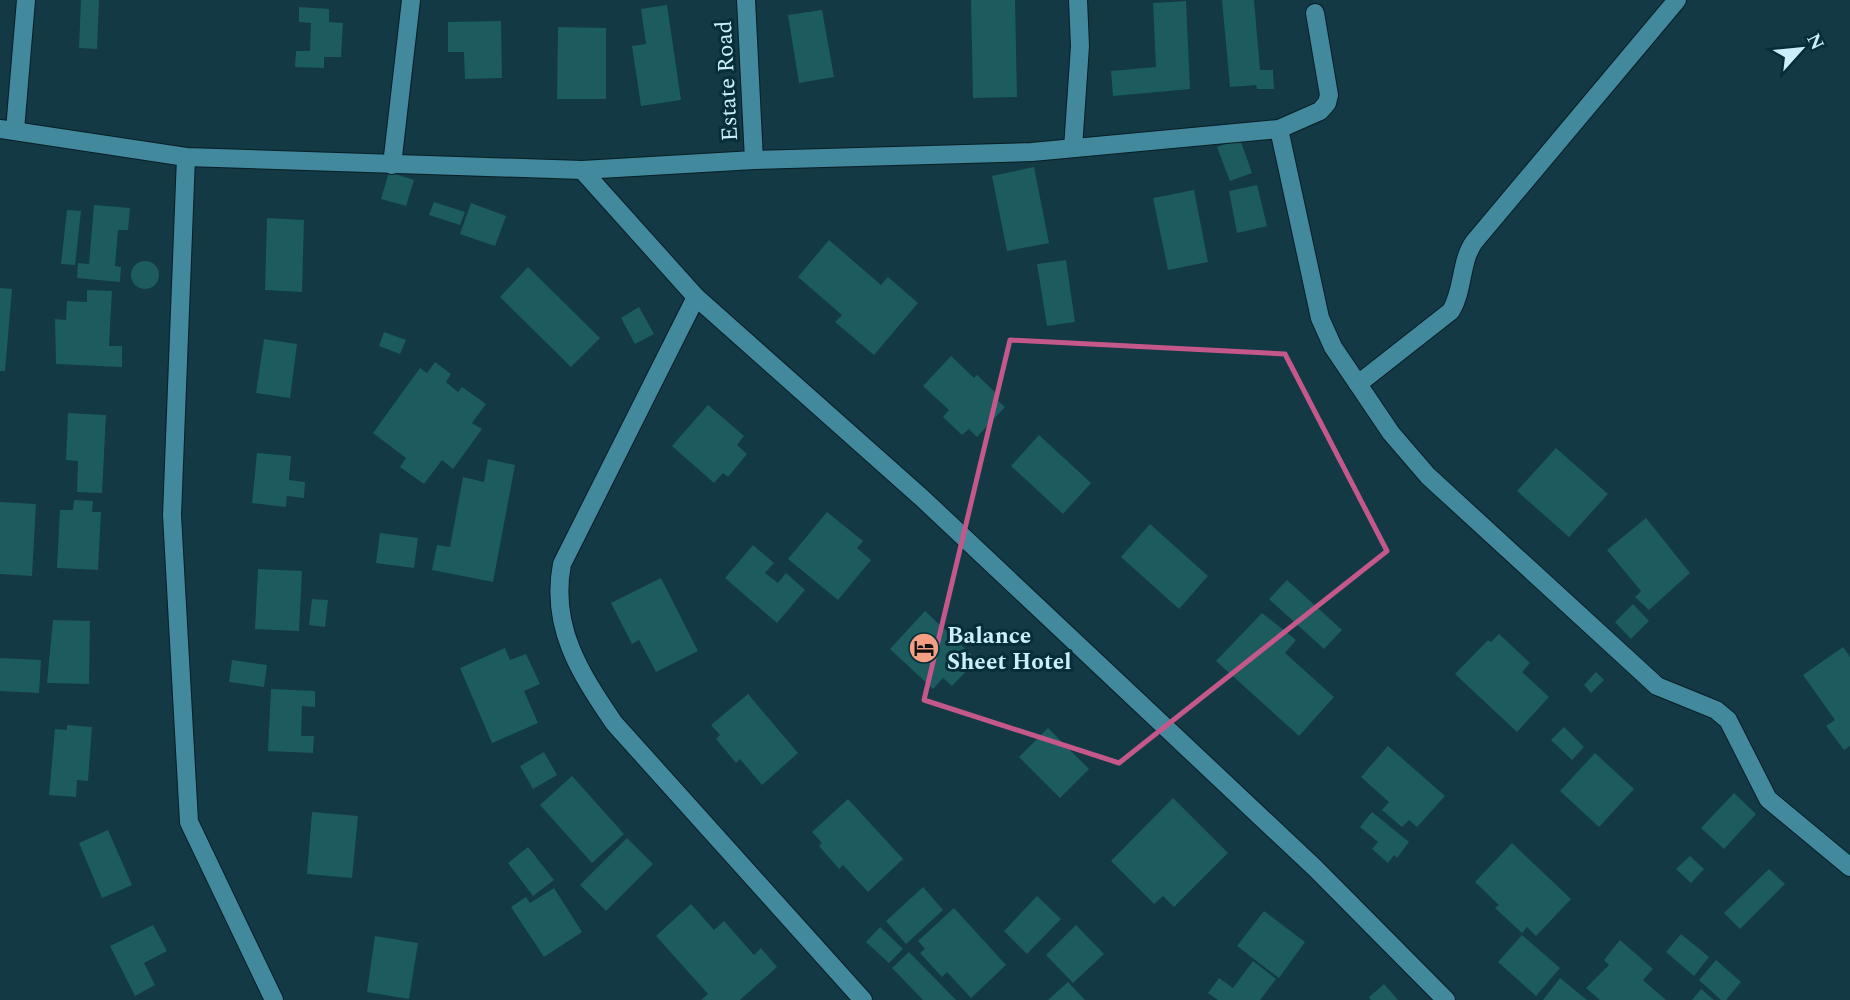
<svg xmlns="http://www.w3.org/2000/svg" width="1850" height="1000" font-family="Spectral,serif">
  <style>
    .building { fill: #1c5b5e }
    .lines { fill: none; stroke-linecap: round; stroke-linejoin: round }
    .minor-casing { stroke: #081e25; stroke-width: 20 }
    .minor { stroke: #42899e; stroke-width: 18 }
    .marked { fill: none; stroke: #c5588b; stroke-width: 5; stroke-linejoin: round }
    .labels { text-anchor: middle; stroke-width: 6; stroke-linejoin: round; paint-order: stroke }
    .street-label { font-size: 23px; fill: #cdeffb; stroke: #062e39 }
    .poi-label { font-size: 23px; font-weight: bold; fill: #cdeffb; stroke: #062e39; text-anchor: start }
  </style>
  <rect width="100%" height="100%" fill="#123944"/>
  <g class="building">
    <polygon points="81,0 99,0 97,49 79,48"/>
    <polygon points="971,0 1015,0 1017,97 973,98"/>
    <polygon points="1222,0 1254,0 1260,70 1273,70 1274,89 1257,89 1256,85 1230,87"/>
    <polygon points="1186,1 1190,89 1113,96 1111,71 1156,67 1153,3"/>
    <polygon points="667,5 681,100 641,106 632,46 646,44 641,9"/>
    <polygon points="299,7 329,9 329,22 343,23 341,57 324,57 324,68 295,67 296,51 310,51 311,23 299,22"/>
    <polygon points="822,10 834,77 799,83 788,15"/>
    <polygon points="501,21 502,78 465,79 464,52 448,52 448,22"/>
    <polygon points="558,27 606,28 606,99 557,99"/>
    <polygon points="1240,139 1252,173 1230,181 1217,147"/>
    <polygon points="1034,167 1049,243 1007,251 992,176"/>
    <polygon points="389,172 414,180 406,206 381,199"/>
    <polygon points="1257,185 1267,226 1237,233 1229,191"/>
    <polygon points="1194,190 1208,262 1168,270 1153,198"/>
    <polygon points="434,202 465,212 460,225 429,215"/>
    <polygon points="471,203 506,216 495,246 460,234"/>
    <polygon points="94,205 130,208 128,230 118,230 115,266 121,267 120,282 77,278 78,263 89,264"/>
    <polygon points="67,210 81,211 75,265 61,264"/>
    <polygon points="267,218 304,220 302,292 265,290"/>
    <polygon points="829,240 881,285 888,277 918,303 874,355 835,322 842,315 798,277"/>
    <polygon points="1066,260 1075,322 1047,326 1037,264"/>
    <circle cx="145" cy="275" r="14"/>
    <polygon points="528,267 600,338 571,367 500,297"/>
    <polygon points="0,288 12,289 5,371 0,371"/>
    <polygon points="87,290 112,291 109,346 122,346 122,367 56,364 55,319 66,320 67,301 87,302"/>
    <polygon points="639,307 654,334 635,344 621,318"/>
    <polygon points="384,332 406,340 400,354 379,346"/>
    <polygon points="264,339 297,344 290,398 256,393"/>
    <polygon points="951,356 974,378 977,375 998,395 995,398 1005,407 977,437 969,429 962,435 943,417 949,410 923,386"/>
    <polygon points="435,362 451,374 446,382 458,392 462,387 486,404 472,423 482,429 453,469 442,460 424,484 400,467 406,458 373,433 420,368 427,373"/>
    <polygon points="708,405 744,436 737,445 747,454 728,477 723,473 714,483 672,446"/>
    <polygon points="68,413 106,415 102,493 77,492 78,461 66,460"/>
    <polygon points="1039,435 1091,483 1063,514 1011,466"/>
    <polygon points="1556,448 1608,494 1569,537 1517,491"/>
    <polygon points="257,453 291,456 289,480 305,482 304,498 287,496 286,507 252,503"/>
    <polygon points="488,459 515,465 493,582 432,570 437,545 450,547 463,477 484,482"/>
    <polygon points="74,500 93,501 92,512 101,512 98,570 57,568 60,510 73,510"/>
    <polygon points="0,502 36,504 32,576 0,574"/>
    <polygon points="827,512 863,541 857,548 871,560 838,600 788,559"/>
    <polygon points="1646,518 1690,573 1649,610 1635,597 1641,591 1607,550"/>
    <polygon points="1150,524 1208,576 1179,609 1121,557"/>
    <polygon points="380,533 418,538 414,568 376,563"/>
    <polygon points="753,545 774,563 765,573 778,583 786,573 805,590 777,623 725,578"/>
    <polygon points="258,569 302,571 299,631 255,629"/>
    <polygon points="661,578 698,651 656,672 639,640 632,644 611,603"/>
    <polygon points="1287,580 1342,630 1324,649 1269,599"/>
    <polygon points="312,599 328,600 325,627 309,625"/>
    <polygon points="1633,604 1649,621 1631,639 1615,622"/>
    <polygon points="925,611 977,660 952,686 943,678 933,689 890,649"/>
    <polygon points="1262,613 1296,640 1285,653 1334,697 1299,736 1216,661"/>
    <polygon points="53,620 90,621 89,684 47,683"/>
    <polygon points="1499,634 1530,663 1522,672 1549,697 1517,732 1455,674 1488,640 1491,642"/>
    <polygon points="1843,647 1850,657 1850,746 1844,750 1826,726 1835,720 1803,675"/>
    <polygon points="505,648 510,660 526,654 540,684 524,691 538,723 492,743 460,668"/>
    <polygon points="0,658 41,660 39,693 0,691"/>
    <polygon points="232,660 267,665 264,687 229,682"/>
    <polygon points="1596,672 1604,680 1591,693 1584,685"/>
    <polygon points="271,689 315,691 315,707 302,706 301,736 314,736 313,753 268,751"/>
    <polygon points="748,694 798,753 762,785 740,759 736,763 716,739 720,735 711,725"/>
    <polygon points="67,725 92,727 88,781 77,780 76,797 49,795 55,729 67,730"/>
    <polygon points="1564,727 1584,747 1572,760 1551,740"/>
    <polygon points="1048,728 1089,769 1060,798 1019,757"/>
    <polygon points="1388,746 1445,796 1417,827 1409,820 1402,827 1382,810 1389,802 1361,777"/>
    <polygon points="544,752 557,775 533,789 520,766"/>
    <polygon points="1595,753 1634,789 1599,827 1560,791"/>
    <polygon points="572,776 624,834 592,863 540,805"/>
    <polygon points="1734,793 1756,814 1724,849 1701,828"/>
    <polygon points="1173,798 1228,853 1174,907 1163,896 1154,904 1111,861"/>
    <polygon points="848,799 903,859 868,892 843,865 839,869 819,846 822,843 812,832"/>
    <polygon points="312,812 358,816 352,878 307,874"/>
    <polygon points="1372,812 1409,842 1397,858 1394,855 1388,863 1372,849 1378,842 1360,827"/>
    <polygon points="108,830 132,885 102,898 79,843"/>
    <polygon points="627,838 653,864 606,911 580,885"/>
    <polygon points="1512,843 1571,899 1536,936 1527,927 1522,933 1495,908 1499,905 1475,882"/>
    <polygon points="528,847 554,880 533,896 508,863"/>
    <polygon points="1690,856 1704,869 1691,883 1676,869"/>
    <polygon points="1769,869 1785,884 1740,929 1724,913"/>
    <polygon points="923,887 943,910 906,944 886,921"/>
    <polygon points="554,888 582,932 544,957 511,907 526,897 530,903"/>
    <polygon points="1037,896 1061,919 1027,954 1004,931"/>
    <polygon points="691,904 714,930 724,921 754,955 761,948 777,967 740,1000 701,1000 708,994 656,936"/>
    <polygon points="954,908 1006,965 971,998 947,972 942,977 920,953 925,949 918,941"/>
    <polygon points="1264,911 1305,942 1279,978 1237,946"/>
    <polygon points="153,925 167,951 144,963 155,985 135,996 110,946"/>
    <polygon points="1076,925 1104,954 1073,983 1046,955"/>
    <polygon points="880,927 903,949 889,963 866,942"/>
    <polygon points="1681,934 1709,957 1694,976 1666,952"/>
    <polygon points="1522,935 1560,968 1536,996 1498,962"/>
    <polygon points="375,936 418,943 409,999 367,992"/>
    <polygon points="1620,940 1653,969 1643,980 1666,1000 1600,1000 1586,988 1609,965 1604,960"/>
    <polygon points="909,952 956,1000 923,1000 892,968"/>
    <polygon points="1716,960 1741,982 1726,1000 1721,1000 1699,980"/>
    <polygon points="1253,961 1276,979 1260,1000 1218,1000 1208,993 1219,978 1233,988"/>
    <polygon points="1560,978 1587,1000 1543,1000"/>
    <polygon points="1068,982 1085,1000 1048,1000"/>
    <polygon points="1384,984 1398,1000 1371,1000 1369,997"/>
    <polygon points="1701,989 1714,1000 1692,1000"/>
  </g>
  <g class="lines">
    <g class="minor-casing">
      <g id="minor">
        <polyline points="746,0 754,160"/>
        <polyline points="0,129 186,157 582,170 754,160 1032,152 1279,129 1320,111 1327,103 1329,95 1315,13"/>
        <polyline points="1279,129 1320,318 1333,347 1391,433 1428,476 1657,686 1716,710 1728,720 1768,799 1850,867"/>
        <polyline points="15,130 26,0"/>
        <polyline points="1073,148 1080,46 1078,0"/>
        <polyline points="186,157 172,515 189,822 274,1000"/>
        <polyline points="392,165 411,0"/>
        <polyline points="582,170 696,297 922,498 1315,868 1446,1000"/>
        <path d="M696,297L562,564C550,627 580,673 614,723L863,1000"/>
        <path d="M1358,384L1451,311C1464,289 1460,262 1474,242L1677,0"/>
      </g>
    </g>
    <use href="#minor" class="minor"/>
  </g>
  <path class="marked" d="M1010,340L1285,354L1387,551L1119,763L924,700Z"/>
  <defs>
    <g id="hotel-disc" transform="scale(1.575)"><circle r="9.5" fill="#f3a082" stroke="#062e39"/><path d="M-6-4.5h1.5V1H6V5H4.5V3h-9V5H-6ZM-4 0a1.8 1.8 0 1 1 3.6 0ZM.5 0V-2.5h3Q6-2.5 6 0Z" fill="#111"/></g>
  </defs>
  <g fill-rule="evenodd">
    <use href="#hotel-disc" x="924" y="648"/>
  </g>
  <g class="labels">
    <g class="street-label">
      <text transform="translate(726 81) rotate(-93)" y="8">Estate Road</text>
    </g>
    <g class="poi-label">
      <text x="947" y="643">Balance<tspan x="947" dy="26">Sheet Hotel</tspan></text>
    </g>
  </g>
  <g transform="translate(1801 49) rotate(63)" stroke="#062e39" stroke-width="5" paint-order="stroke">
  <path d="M0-5L12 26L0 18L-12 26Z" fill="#cdeffb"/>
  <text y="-10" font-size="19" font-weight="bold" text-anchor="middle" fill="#cdeffb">N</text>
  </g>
</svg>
